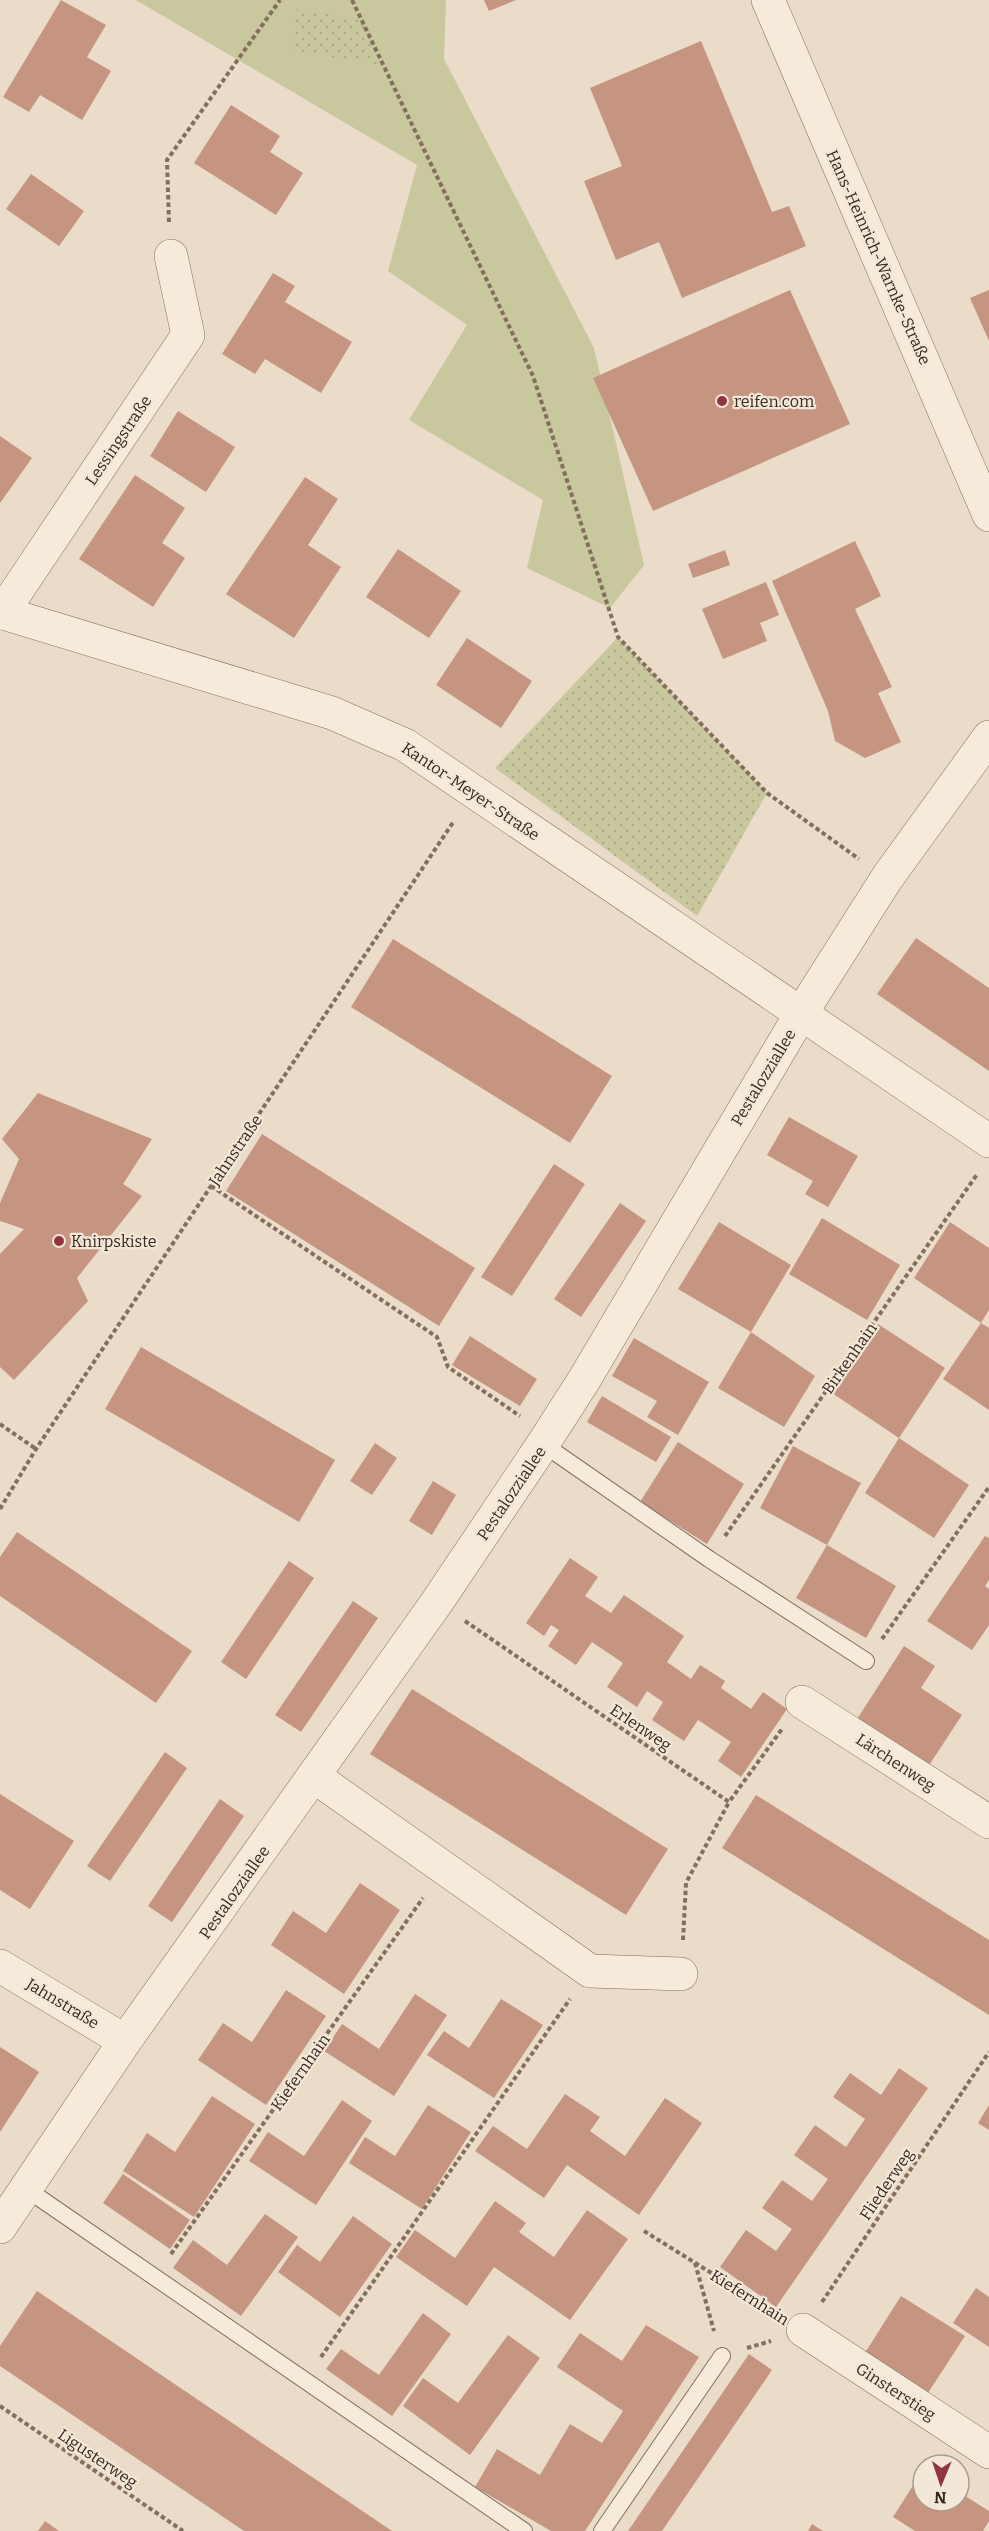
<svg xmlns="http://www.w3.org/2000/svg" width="989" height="2531" font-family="Bitter,serif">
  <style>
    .green { fill: #c8c79d }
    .park { fill: url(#park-dots) }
    .building { fill: #c59582 }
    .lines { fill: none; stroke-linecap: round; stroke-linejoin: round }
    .service-casing { stroke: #856e5f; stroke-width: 18 }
    .minor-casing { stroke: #856e5f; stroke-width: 34 }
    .path { stroke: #856e5f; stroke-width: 4; stroke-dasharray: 4.5 3; stroke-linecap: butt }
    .service { stroke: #f6eadb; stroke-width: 16 }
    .minor { stroke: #f6eadb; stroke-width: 33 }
    .poi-dot { fill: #8e3541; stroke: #f3e7d7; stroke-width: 2 }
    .labels { text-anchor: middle; stroke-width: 4.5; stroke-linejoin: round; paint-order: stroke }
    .street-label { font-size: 16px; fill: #372921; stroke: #f3e7d7 }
    .poi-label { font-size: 16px; fill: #372921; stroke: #f3e7d7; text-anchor: start }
  </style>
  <defs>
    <pattern id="park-dots" width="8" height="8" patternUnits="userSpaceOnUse" patternTransform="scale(1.5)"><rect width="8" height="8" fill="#c8c79d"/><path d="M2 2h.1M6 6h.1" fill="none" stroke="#acab87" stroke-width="1.8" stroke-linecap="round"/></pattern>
  </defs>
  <rect width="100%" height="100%" fill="#eadcc9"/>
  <polygon class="green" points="136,0 446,0 444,59 594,348 644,565 610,608 527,568 543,500 409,420 467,325 388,271 417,165"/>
  <g class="park">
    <polygon points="296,9 362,20 384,65 292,51"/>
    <polygon points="618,637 767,793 697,916 495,768"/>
  </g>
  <g class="building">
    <polygon points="61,0 106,25 87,57 111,71 82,120 40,95 29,112 3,97"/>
    <polygon points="484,0 516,0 489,11"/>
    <polygon points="701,41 772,212 789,206 806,246 682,298 659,242 616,260 584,181 622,166 590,88"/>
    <polygon points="231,105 280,136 270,152 303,173 276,215 194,163"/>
    <polygon points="31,174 84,211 59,246 6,209"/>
    <polygon points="273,273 295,286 285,302 352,342 321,393 265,359 255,374 222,354"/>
    <polygon points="790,290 850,424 653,511 593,378"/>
    <polygon points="989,290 989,341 970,298"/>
    <polygon points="178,411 235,447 206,492 150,456"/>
    <polygon points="0,436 32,458 0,503"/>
    <polygon points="135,475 185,508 162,543 185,558 153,607 79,559"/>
    <polygon points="305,477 338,499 308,545 341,567 294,638 226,594"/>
    <polygon points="855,541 881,596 855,609 892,687 878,693 901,742 865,758 835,741 828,711 772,581"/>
    <polygon points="398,549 461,591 429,638 366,597"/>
    <polygon points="725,550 730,565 693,578 688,564"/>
    <polygon points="766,582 779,615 760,623 767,641 723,659 702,609"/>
    <polygon points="467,638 532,681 501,728 436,685"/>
    <polygon points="916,938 989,988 989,1071 877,994"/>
    <polygon points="393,939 612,1076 570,1143 351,1007"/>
    <polygon points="38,1093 152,1139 123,1184 142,1196 77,1278 88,1301 14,1380 0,1367 0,1254 24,1229 0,1221 0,1203 19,1159 2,1139"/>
    <polygon points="789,1117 858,1156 828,1207 805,1194 813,1181 767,1155"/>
    <polygon points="262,1134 475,1268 439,1326 226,1191"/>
    <polygon points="554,1164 585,1184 512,1296 481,1277"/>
    <polygon points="620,1203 646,1221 581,1317 554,1299"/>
    <polygon points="822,1218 900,1265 867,1320 789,1274"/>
    <polygon points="719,1222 791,1265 751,1332 678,1289"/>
    <polygon points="950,1222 989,1248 989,1310 981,1323 914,1278"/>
    <polygon points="981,1323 989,1328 989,1410 943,1379"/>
    <polygon points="878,1324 945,1368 899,1438 969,1485 934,1538 865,1493 899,1438 832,1393"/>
    <polygon points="751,1332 815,1376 784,1427 718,1388"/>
    <polygon points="470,1336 537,1379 520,1406 452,1365"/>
    <polygon points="634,1338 709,1382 678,1435 647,1417 657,1401 612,1376"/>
    <polygon points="141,1347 335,1460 299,1522 105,1409"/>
    <polygon points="602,1396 671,1437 656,1462 587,1422"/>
    <polygon points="678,1442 744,1484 707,1544 640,1502"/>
    <polygon points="375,1443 397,1458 372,1495 350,1481"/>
    <polygon points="793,1446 861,1483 827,1545 760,1508"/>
    <polygon points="433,1481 456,1495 432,1535 409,1521"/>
    <polygon points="17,1532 192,1651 156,1703 0,1596 0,1557"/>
    <polygon points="985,1536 989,1538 989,1580 985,1586 989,1589 989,1625 972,1650 927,1621"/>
    <polygon points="827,1545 896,1586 866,1638 796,1598"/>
    <polygon points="570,1558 598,1577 585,1596 611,1613 624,1595 684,1636 667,1662 691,1679 700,1665 725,1681 721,1688 751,1709 763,1692 787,1709 741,1777 718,1761 731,1742 698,1720 684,1741 652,1720 663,1702 647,1691 637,1707 607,1687 623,1663 592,1642 576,1665 548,1646 559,1630 551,1625 544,1636 526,1623"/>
    <polygon points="289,1561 314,1578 246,1679 221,1662"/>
    <polygon points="353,1601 378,1618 301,1732 275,1715"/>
    <polygon points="904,1646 935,1666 921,1688 962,1715 924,1773 852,1727"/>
    <polygon points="412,1689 668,1849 626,1915 370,1754"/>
    <polygon points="165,1752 187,1768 110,1881 87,1866"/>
    <polygon points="0,1794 74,1841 30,1909 0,1890"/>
    <polygon points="756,1795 989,1940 989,2015 722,1848"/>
    <polygon points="220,1799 244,1816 172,1922 148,1906"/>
    <polygon points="360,1883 400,1910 344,1994 271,1945 293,1911 326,1933"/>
    <polygon points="286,1990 326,2016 266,2105 198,2060 223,2023 252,2042"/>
    <polygon points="415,1994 447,2015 394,2096 324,2051 342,2024 379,2049"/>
    <polygon points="501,1999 543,2025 494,2098 427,2055 444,2031 469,2048"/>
    <polygon points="0,2047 39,2072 0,2132"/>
    <polygon points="899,2068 928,2088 776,2307 720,2267 746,2230 776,2251 792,2229 762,2208 782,2180 812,2201 828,2179 794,2155 815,2125 846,2147 865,2119 833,2097 850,2073 881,2095"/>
    <polygon points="565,2094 600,2117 590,2131 625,2156 665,2098 702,2123 639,2215 567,2165 544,2198 475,2151 493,2126 527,2149"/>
    <polygon points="212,2096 255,2124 194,2217 123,2171 147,2133 175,2152"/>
    <polygon points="342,2100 372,2121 316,2205 249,2161 268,2132 304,2156"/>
    <polygon points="428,2105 471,2132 422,2209 349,2163 365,2137 395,2156"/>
    <polygon points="989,2105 989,2130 978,2123"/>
    <polygon points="123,2174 190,2220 170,2249 103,2203"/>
    <polygon points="495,2201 526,2223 519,2232 554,2257 587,2210 628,2239 570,2320 494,2267 467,2306 396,2257 415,2230 455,2258"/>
    <polygon points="265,2214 298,2237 241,2316 173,2268 193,2240 227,2265"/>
    <polygon points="353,2216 392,2244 340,2317 278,2272 297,2245 320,2262"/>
    <polygon points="976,2288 989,2297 989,2347 953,2323"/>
    <polygon points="37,2291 392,2531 244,2531 0,2366 0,2346"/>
    <polygon points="901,2296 965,2336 926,2396 863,2356"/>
    <polygon points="423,2313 451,2334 392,2416 326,2369 341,2349 379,2375"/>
    <polygon points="646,2325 699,2357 585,2531 551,2531 475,2487 497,2449 540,2475 570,2424 602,2443 623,2411 557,2367 580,2333 622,2361"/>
    <polygon points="508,2335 540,2358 470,2455 403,2406 423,2378 458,2403"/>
    <polygon points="749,2354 772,2370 662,2531 628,2531"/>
    <polygon points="923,2470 923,2501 959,2501 959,2492 989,2511 989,2521 983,2531 915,2531 893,2517"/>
    <polygon points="45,2521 59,2531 38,2531"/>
    <polygon points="812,2524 823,2531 808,2531"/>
  </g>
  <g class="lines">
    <g class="service-casing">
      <g id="service">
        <polyline points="543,1444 709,1559 866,1661"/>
        <polyline points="25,2188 524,2531"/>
        <polyline points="602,2531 722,2356"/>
      </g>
    </g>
    <g class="minor-casing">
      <g id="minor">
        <polyline points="768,0 989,515"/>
        <polyline points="0,612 332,713 405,745 989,1141"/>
        <polyline points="2,613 188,335 171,256"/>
        <polyline points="802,1702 989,1822"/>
        <polyline points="315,1777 590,1971 681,1974"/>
        <polyline points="0,1966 125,2041"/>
        <polyline points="0,2227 125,2041 437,1602 543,1444 584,1380 802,1012 887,878 989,737"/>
        <polyline points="803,2330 989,2452"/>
      </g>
    </g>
    <g class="path">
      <polyline points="352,0 533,376 618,637 767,793 859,859"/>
      <polyline points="169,222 167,160 280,0"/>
      <polyline points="211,1186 437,1337 448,1367 520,1416"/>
      <polyline points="0,1424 36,1449"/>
      <polyline points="0,1509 36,1449 454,821"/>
      <polyline points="725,1536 978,1173"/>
      <polyline points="465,1621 729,1802 782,1729"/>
      <polyline points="882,1639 989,1487"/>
      <polyline points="683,1940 686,1883 729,1802"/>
      <polyline points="644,2231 774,2312"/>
      <polyline points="171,2254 423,1898"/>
      <polyline points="695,2263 714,2331"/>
      <polyline points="822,2302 989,2052"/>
      <polyline points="747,2348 771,2341"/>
      <polyline points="321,2357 570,1999"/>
      <polyline points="0,2406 183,2531"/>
    </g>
    <use href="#service" class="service"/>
    <use href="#minor" class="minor"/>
  </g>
  <g class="poi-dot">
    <circle cx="722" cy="401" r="6"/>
    <circle cx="59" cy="1241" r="6"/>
  </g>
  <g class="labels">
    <g class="street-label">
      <text transform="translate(879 257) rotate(66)" y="6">Hans-Heinrich-Warnke-Straße</text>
      <text transform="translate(118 440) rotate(-56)" y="6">Lessingstraße</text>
      <text transform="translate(471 791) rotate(34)" y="6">Kantor-Meyer-Straße</text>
      <text transform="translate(763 1077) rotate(-59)" y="6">Pestalozziallee</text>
      <text transform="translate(235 1150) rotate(-56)" y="6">Jahnstraße</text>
      <text transform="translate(849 1358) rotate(-55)" y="6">Birkenhain</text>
      <text transform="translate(511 1493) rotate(-56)" y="6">Pestalozziallee</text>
      <text transform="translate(641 1727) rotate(34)" y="6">Erlenweg</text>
      <text transform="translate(896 1762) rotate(33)" y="6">Lärchenweg</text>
      <text transform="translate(234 1892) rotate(-55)" y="6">Pestalozziallee</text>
      <text transform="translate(63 2003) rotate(31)" y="6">Jahnstraße</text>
      <text transform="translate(300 2072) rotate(-55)" y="6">Kiefernhain</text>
      <text transform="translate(886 2184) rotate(-56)" y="6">Fliederweg</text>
      <text transform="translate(750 2297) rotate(32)" y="6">Kiefernhain</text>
      <text transform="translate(896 2391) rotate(33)" y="6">Ginsterstieg</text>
      <text transform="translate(98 2458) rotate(34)" y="6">Ligusterweg</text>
    </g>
    <g class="poi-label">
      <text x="734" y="407">reifen.com</text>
      <text x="71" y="1247">Knirpskiste</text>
    </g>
  </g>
  <g transform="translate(941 2483) rotate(182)"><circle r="28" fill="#f3e7d7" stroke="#a89b8e" stroke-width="1.5"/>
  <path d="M0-4.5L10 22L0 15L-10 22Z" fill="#8e3541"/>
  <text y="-9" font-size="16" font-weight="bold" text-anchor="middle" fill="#372921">N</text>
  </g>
</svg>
